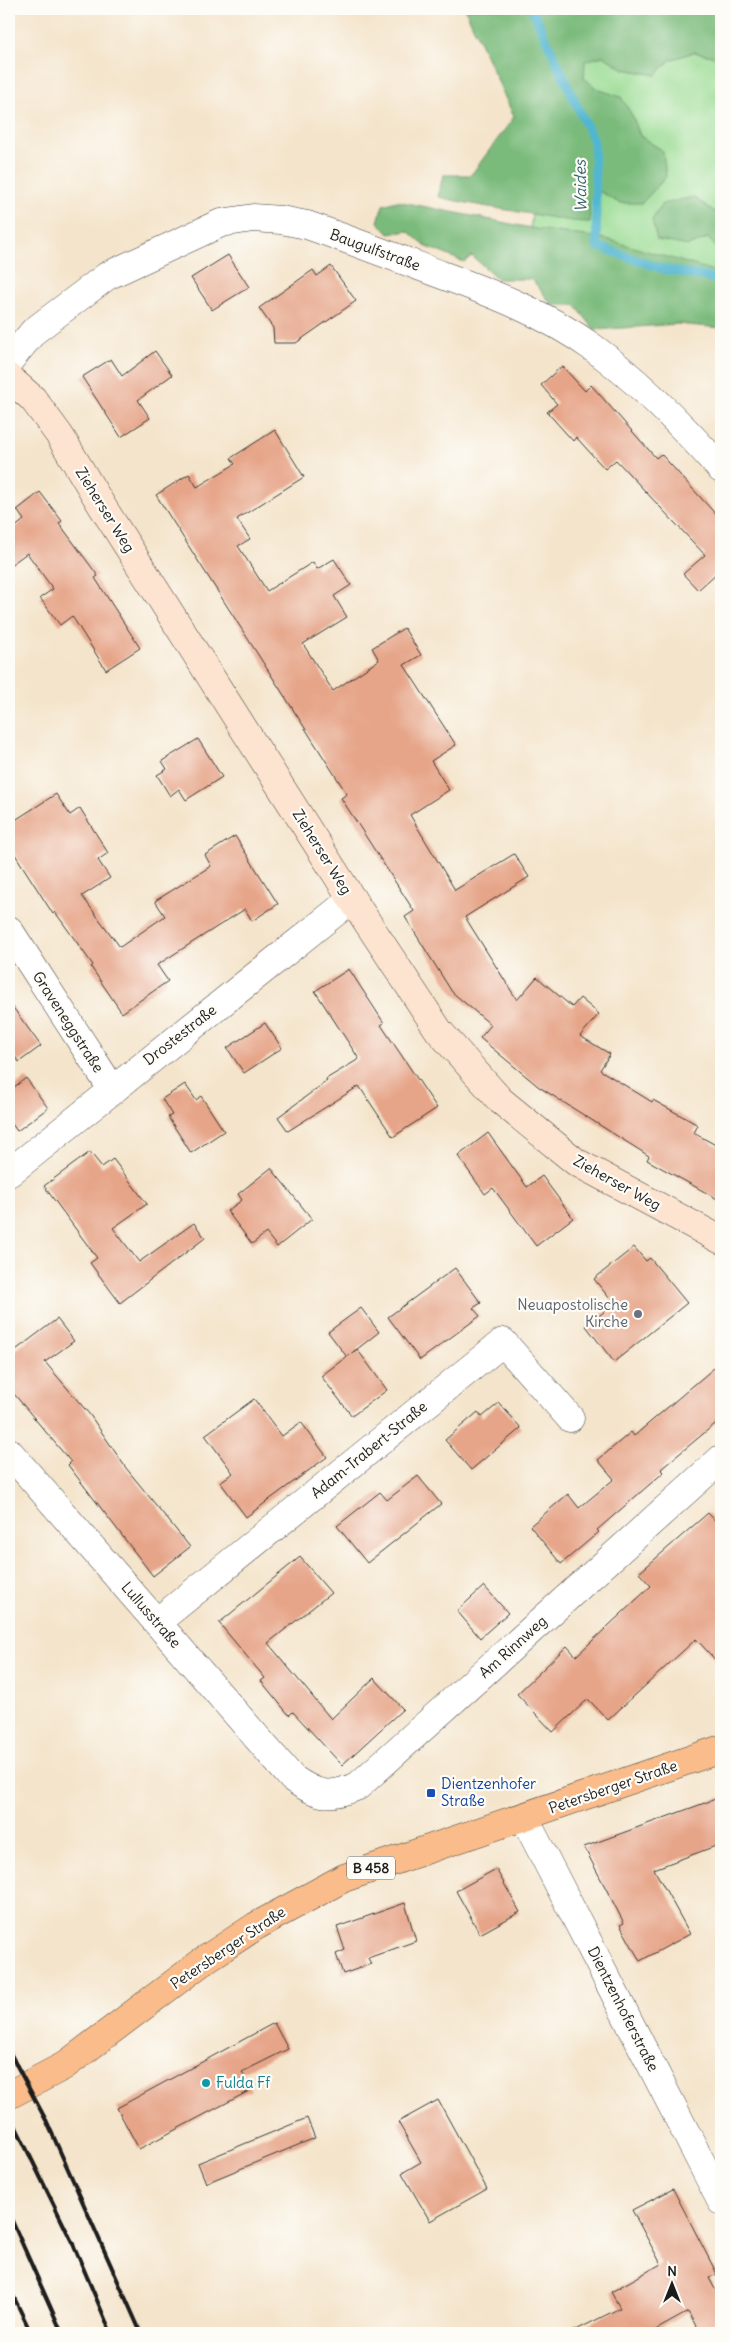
<svg xmlns="http://www.w3.org/2000/svg" width="730" height="2342" font-family="Delius,sans-serif">
  <style>
    .green { fill: #98db92; stroke: #5a7c57; fill-rule: evenodd }
    .forest { fill: #7abb7c; stroke: #4b6c4c }
    .lines { fill: none; stroke-linecap: round; stroke-linejoin: round }
    .stream { stroke: #51b6d0; stroke-width: 9 }
    .building { fill: #e6a488 }
    .street-casing { stroke: #3c3a36; stroke-width: 29 }
    .secondary-casing { stroke: #3c3a36; stroke-width: 29 }
    .primary-casing { stroke: #3c3a36; stroke-width: 29 }
    .street { stroke: #fff; stroke-width: 28 }
    .secondary { stroke: #fde4d0; stroke-width: 28 }
    .primary { stroke: #f9bc8a; stroke-width: 28 }
    .rail { stroke: #1c1c1c; stroke-width: 4 }
    .worship-dot { fill: #6b7280; stroke: #fdfcf7; stroke-width: 2 }
    .transit-dot { fill: #1a4fb4; stroke: #fdfcf7; stroke-width: 2 }
    .culture-dot { fill: #0f9aa8; stroke: #fdfcf7; stroke-width: 2 }
    .labels { text-anchor: middle; stroke-width: 4.5; stroke-linejoin: round; paint-order: stroke }
    .shield { fill: #fdfcf7; stroke: #605f5e; stroke-width: 1 }
    .shield-label { font-size: 14px; font-weight: bold; fill: #1c1c1c }
    .street-label { font-size: 15px; fill: #1c1c1c; stroke: #fdfcf7 }
    .worship-label { font-size: 15px; fill: #5b616d; stroke: #fdfcf7; text-anchor: end }
    .transit-label { font-size: 15px; fill: #164399; stroke: #fdfcf7; text-anchor: start }
    .culture-label { font-size: 15px; fill: #0d838f; stroke: #fdfcf7; text-anchor: start }
    .water-label { font-size: 16px; font-style: italic; fill: #34616d; stroke: #fdfcf7 }
  </style>
  <rect width="100%" height="100%" fill="#fdfcf7"/>
  <filter id="ink" filterUnits="userSpaceOnUse"><feTurbulence type="fractalNoise" baseFrequency=".02" numOctaves="2"/><feDisplacementMap in="SourceGraphic" scale="10" xChannelSelector="R" yChannelSelector="G"/><feConvolveMatrix kernelMatrix="1 2 1 2 8 2 1 2 1" color-interpolation-filters="sRGB"/></filter>
  <filter id="wash" filterUnits="userSpaceOnUse"><feTurbulence type="fractalNoise" baseFrequency=".0096" numOctaves="4" result="noise"/><feDisplacementMap in="SourceGraphic" scale="20" xChannelSelector="R" yChannelSelector="G"/><feGaussianBlur stdDeviation="1.12" result="paint"/><feColorMatrix in="noise" values="0 0 0 0 0 0 0 0 0 0 0 0 0 0 0 0 0 1.4 0 .05"/><feComposite in="paint" operator="in"/></filter>
  <g filter="url(#wash)">
    <rect width="100%" height="100%" fill="#f4e4cb"/>
    <path class="green" d="M500,9H640L624,69L656,75L670,60L694,52L721,58V216L693,197L667,204L721,233V304L530,229L545,127ZM632,115L640,136L663,151L636,182Z"/>
    <g class="forest">
      <path d="M465,9H721V58L694,52L670,60L656,75L624,69L603,56L585,61L584,78L597,89L621,97L632,115L640,136L663,151L666,177L642,203H619L601,192L589,200L590,222C567,222 548,216 525,213C496,208 468,204 438,197L443,175H471L514,117Z"/>
      <polygon points="693,197 721,216 721,253 708,238 688,246 657,240 652,220 662,204"/>
      <polygon points="397,201 536,229 606,239 721,273 721,328 677,324 595,330 575,305 552,305 532,279 498,279 472,256 464,262 425,246 408,231 389,234 378,222 383,205"/>
    </g>
    <g class="lines">
      <polyline class="stream" points="532,9 594,142 597,246 663,269 721,280"/>
    </g>
    <g id="blocks">
      <g class="building">
        <polygon points="228,255 249,287 212,310 191,278"/>
        <polygon points="331,266 356,301 296,343 274,343 273,328 259,308 313,270 317,276"/>
        <polygon points="155,351 172,375 138,400 150,418 121,437 82,377 111,359 122,376"/>
        <polygon points="562,366 585,391 591,385 656,458 661,454 721,520 721,574 719,571 698,590 683,574 705,555 616,460 605,469 576,437 573,441 547,412 557,404 541,385"/>
        <polygon points="275,430 304,477 237,519 250,539 238,546 267,591 313,562 317,569 334,559 351,585 334,596 347,617 303,644 333,691 379,660 372,648 404,628 421,655 404,665 456,745 431,761 449,790 410,815 455,890 514,854 529,877 465,917 517,1000 537,977 572,1007 580,998 599,1014 580,1036 610,1054 600,1070 652,1102 653,1100 698,1125 694,1133 721,1148 721,1201 647,1160 649,1156 539,1087 480,1038 491,1025 452,992 405,917 414,911 341,798 347,794 156,495 189,474 197,487 235,464 231,458"/>
        <polygon points="40,492 62,521 59,523 98,576 95,578 140,648 106,670 72,616 60,625 40,598 53,589 27,553 9,566 9,532 24,520 17,510"/>
        <polygon points="198,739 222,777 186,800 179,789 170,796 157,775 167,769 162,761"/>
        <polygon points="56,794 70,815 80,808 108,853 98,860 110,878 82,896 120,947 165,916 155,901 211,866 205,855 235,836 278,904 252,921 245,909 157,965 168,981 122,1013 91,967 93,965 55,912 53,914 9,845 9,824"/>
        <polygon points="349,969 384,1023 381,1025 437,1108 393,1137 359,1086 288,1131 278,1117 327,1081 326,1079 359,1059 315,991"/>
        <polygon points="9,1002 41,1046 19,1062 9,1049"/>
        <polygon points="265,1023 282,1048 244,1073 227,1048"/>
        <polygon points="26,1078 48,1108 17,1131 9,1120 9,1091"/>
        <polygon points="185,1084 196,1100 201,1096 224,1131 191,1153 168,1117 172,1115 162,1099"/>
        <polygon points="488,1133 527,1187 542,1176 573,1218 536,1246 493,1188 485,1194 458,1156"/>
        <polygon points="90,1152 102,1167 113,1159 147,1204 113,1228 139,1262 194,1223 205,1238 120,1303 90,1263 97,1258 44,1186"/>
        <polygon points="271,1168 312,1219 277,1247 266,1233 252,1244 227,1211 242,1200 238,1194"/>
        <polygon points="634,1247 646,1261 650,1258 687,1303 614,1362 586,1326 614,1304 594,1279"/>
        <polygon points="455,1268 481,1303 473,1308 480,1316 420,1360 388,1317"/>
        <polygon points="361,1308 379,1332 347,1357 328,1332"/>
        <polygon points="57,1319 74,1341 45,1362 90,1415 126,1468 190,1547 153,1576 68,1465 71,1462 9,1388 9,1355"/>
        <polygon points="357,1349 387,1390 352,1416 321,1376"/>
        <polygon points="721,1362 721,1419 661,1469 664,1472 597,1530 599,1532 561,1564 530,1526 568,1494 579,1508 614,1479 598,1460 631,1432 634,1436"/>
        <polygon points="254,1399 282,1436 301,1422 327,1457 246,1517 220,1482 233,1473 205,1435"/>
        <polygon points="499,1403 521,1428 471,1470 445,1440 478,1412 482,1417"/>
        <polygon points="418,1476 441,1504 367,1563 337,1526 380,1492 387,1500"/>
        <polygon points="708,1513 721,1527 721,1666 696,1639 608,1720 588,1699 553,1732 517,1694 567,1646 576,1656 651,1586 639,1573"/>
        <polygon points="300,1557 331,1593 268,1643 331,1719 374,1678 403,1709 342,1765 293,1712 289,1715 261,1681 265,1678 219,1623"/>
        <polygon points="484,1586 508,1613 480,1638 457,1611"/>
        <polygon points="721,1797 721,1844 654,1869 690,1934 640,1961 620,1925 624,1923 584,1847"/>
        <polygon points="496,1869 520,1912 480,1934 456,1891"/>
        <polygon points="405,1903 416,1941 368,1958 371,1964 343,1974 336,1954 345,1950 337,1927"/>
        <polygon points="274,2023 288,2049 242,2072 251,2090 139,2149 117,2108"/>
        <polygon points="438,2100 487,2189 430,2221 402,2173 421,2162 398,2122"/>
        <polygon points="307,2118 315,2138 206,2183 198,2163"/>
        <polygon points="673,2189 717,2274 709,2278 721,2300 721,2333 700,2333 688,2312 650,2333 570,2333 620,2308 611,2292 661,2264 632,2210"/>
      </g>
    </g>
  </g>
  <g filter="url(#ink)">
    <use href="#blocks" fill-opacity="0" stroke="#3c3a36" stroke-width="1"/>
    <g class="lines">
      <g class="street-casing">
        <g id="street">
          <path d="M9,361L34,331L107,276L221,223L253,218L281,220L307,225C353,241 397,258 442,275C494,294 546,314 592,347C639,381 682,425 721,469"/>
          <polyline points="9,930 112,1089"/>
          <polyline points="9,1173 352,899"/>
          <path d="M9,1452L292,1778C318,1796 329,1798 358,1786L721,1459"/>
          <polyline points="157,1622 503,1342 570,1418"/>
          <polyline points="524,1817 721,2201"/>
        </g>
      </g>
      <g class="secondary-casing">
        <polyline id="secondary" points="9,378 33,399 60,436 102,506 352,899 439,1031 500,1100 576,1162 721,1240"/>
      </g>
      <g class="primary-casing">
        <polyline id="primary" points="9,2095 64,2066 206,1959 256,1926 344,1878 721,1749"/>
      </g>
      <use href="#street" class="street"/>
      <use href="#secondary" class="secondary"/>
      <use href="#primary" class="primary"/>
      <g class="rail">
        <polyline points="9,2051 47,2122 141,2333"/>
        <polyline points="9,2113 73,2244 111,2333"/>
        <polyline points="9,2214 62,2333"/>
        <polyline points="9,2287 31,2333"/>
      </g>
    </g>
  </g>
  <circle class="worship-dot" cx="638" cy="1314" r="5"/>
  <rect class="transit-dot" x="426" y="1788" width="10" height="10" rx="2.5"/>
  <circle class="culture-dot" cx="206" cy="2083" r="5"/>
  <g class="labels">
    <rect class="shield" x="347" y="1856.5" width="48" height="23" rx="4"/>
    <g class="shield-label">
      <text x="371" y="1873">B 458</text>
    </g>
    <g class="street-label">
      <text transform="translate(375 250) rotate(20)" y="5">Baugulfstraße</text>
      <text transform="translate(105 510) rotate(58)" y="5">Zieherser Weg</text>
      <text transform="translate(322 852) rotate(58)" y="5">Zieherser Weg</text>
      <text transform="translate(68 1022) rotate(57)" y="5">Graveneggstraße</text>
      <text transform="translate(180 1035) rotate(-38)" y="5">Drostestraße</text>
      <text transform="translate(617 1183) rotate(29)" y="5">Zieherser Weg</text>
      <text transform="translate(369 1450) rotate(-39)" y="5">Adam-Trabert-Straße</text>
      <text transform="translate(151 1615) rotate(49)" y="5">Lullusstraße</text>
      <text transform="translate(513 1647) rotate(-42)" y="5">Am Rinnweg</text>
      <text transform="translate(613 1787) rotate(-19)" y="5">Petersberger Straße</text>
      <text transform="translate(228 1948) rotate(-34)" y="5">Petersberger Straße</text>
      <text transform="translate(623 2009) rotate(63)" y="5">Dientzenhoferstraße</text>
    </g>
    <g class="worship-label">
      <text x="628" y="1310">Neuapostolische<tspan x="628" dy="17">Kirche</tspan></text>
    </g>
    <g class="transit-label">
      <text x="441" y="1789">Dientzenhofer<tspan x="441" dy="17">Straße</tspan></text>
    </g>
    <g class="culture-label">
      <text x="216" y="2088">Fulda Ff</text>
    </g>
    <g class="water-label">
      <text transform="translate(580 186) rotate(-91)" y="6">Waides</text>
    </g>
  </g>
  <rect width="730" height="2342" fill="none" stroke="#fdfcf7" stroke-width="30"/>
  <g transform="translate(672 2284)" stroke="#fdfcf7" stroke-width="4" paint-order="stroke">
  <path d="M0-4L9 19L0 12L-9 19Z" fill="#1c1c1c"/>
  <text y="-8" font-size="14" font-weight="bold" text-anchor="middle" fill="#1c1c1c">N</text>
  </g>
</svg>
